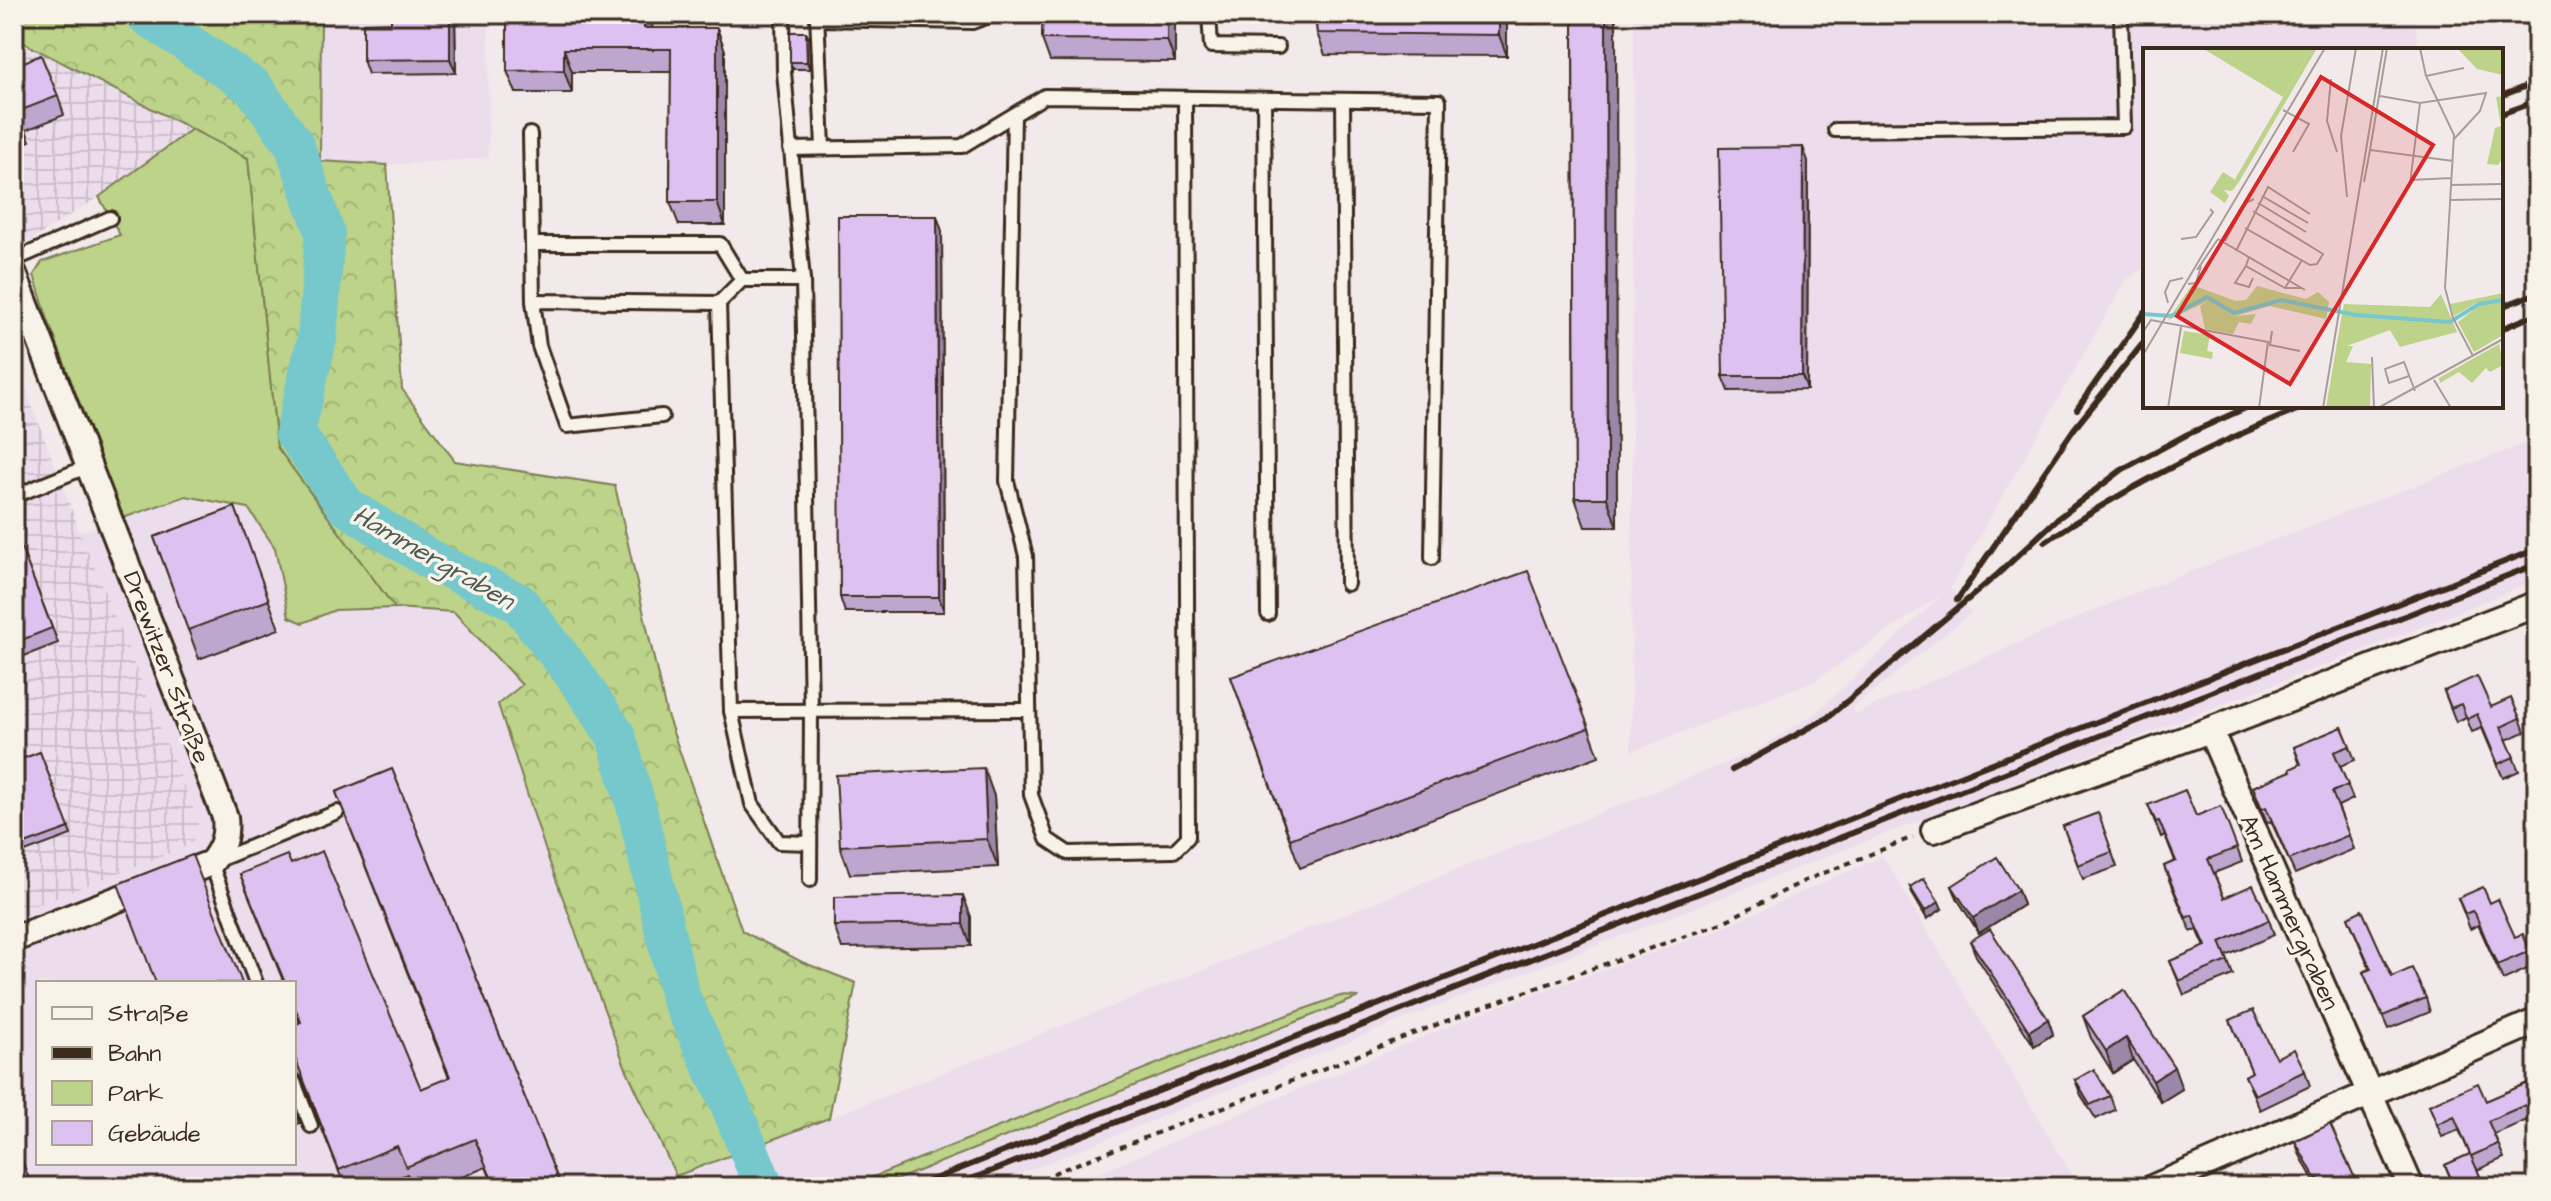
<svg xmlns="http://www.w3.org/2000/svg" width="2551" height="1201" font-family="'Architects Daughter',sans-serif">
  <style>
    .built { fill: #ecddec; fill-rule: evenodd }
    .industrial { fill: url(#industrial-grid) }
    .green { fill: #bcd389; stroke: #7c7e54; stroke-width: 2 }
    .forest { fill: url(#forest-crowns); stroke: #7c7e54; stroke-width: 2 }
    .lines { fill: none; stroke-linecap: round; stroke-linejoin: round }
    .river { stroke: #76c8cd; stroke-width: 40 }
    .lane-casing { stroke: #3b2a1e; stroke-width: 18 }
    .street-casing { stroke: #3b2a1e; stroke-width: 30 }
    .path { stroke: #3b2a1e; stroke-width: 4; stroke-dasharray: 6 6; stroke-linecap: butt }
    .lane { stroke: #f7f3e8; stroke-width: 12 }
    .street { stroke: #f7f3e8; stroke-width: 24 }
    .rail { stroke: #3b2a1e; stroke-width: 6 }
    .wall { fill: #bea7cf; stroke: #3b2a1e; stroke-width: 2 }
    .shaded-wall { fill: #9b88a9; stroke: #3b2a1e; stroke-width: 2 }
    .building { fill: #ddc2f1; stroke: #3b2a1e; stroke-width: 2 }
    .labels { text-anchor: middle; stroke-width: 7; stroke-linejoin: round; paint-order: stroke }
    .street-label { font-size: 24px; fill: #3b2a1e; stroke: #f7f3e8 }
    .water-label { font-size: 26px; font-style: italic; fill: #4d5953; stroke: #f7f3e8 }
    .inset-river { fill: none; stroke: #76c8cd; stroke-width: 4 }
    .inset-road { fill: none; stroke: #a99d98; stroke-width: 2 }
    .view { fill: #d62828; fill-opacity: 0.15; stroke: #d62828; stroke-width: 4 }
    .inset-edge { fill: none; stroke: #3b2a1e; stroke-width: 4 }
  </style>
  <defs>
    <pattern id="industrial-grid" width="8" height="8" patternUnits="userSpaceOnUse" patternTransform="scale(2)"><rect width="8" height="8" fill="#ecddec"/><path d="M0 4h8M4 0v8" fill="none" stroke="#cbbeca"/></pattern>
    <pattern id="forest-crowns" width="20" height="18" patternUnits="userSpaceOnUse" patternTransform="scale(2)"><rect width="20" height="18" fill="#bcd389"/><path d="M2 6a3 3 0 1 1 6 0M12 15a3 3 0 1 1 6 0" fill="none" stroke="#a2b576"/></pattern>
  </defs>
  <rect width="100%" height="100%" fill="#f2e9ea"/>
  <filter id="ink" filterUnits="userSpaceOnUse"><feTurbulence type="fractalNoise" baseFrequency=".0125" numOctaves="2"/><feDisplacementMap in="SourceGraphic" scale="16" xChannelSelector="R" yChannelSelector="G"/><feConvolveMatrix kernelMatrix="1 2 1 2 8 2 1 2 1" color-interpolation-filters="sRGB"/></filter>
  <g filter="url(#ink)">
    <g class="built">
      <polygon points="321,14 489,14 488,158 387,165 320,161"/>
      <path d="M1634,14H2414L2419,50H2145V267L2126,280L1950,588L1971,613L1852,708L1855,714L2132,594L2537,439V580L2397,637L1405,1019L987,1187H14V359L80,532L186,496L248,508L275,548L282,587L303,622L335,610L395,608L454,612L522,685L498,704L547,855L625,1066L726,1155L829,1118L1754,752L1816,713L1944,593L1816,680L1631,752ZM38,983H294V1163H38Z"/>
      <polygon points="1883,856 2079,1187 1065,1187 1485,1011 1717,930"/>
    </g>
    <g class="industrial">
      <polygon points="14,38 192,129 99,197 14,251"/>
      <polygon points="14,359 80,532 198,820 197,836 187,846 18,912 14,900"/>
    </g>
    <g class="green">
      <polygon points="192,129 248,158 277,447 395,608 335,610 303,623 289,617 275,548 248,508 186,496 123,518 48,320 34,275 42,262 120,235 99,197"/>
      <polygon points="1340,996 1359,997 878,1187 848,1187 1194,1049"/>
    </g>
    <polygon class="forest" points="14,14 321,14 320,161 387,165 402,389 455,461 615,486 666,712 742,931 802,962 856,983 829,1118 676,1176 625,1066 547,855 498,704 522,685 454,612 395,608 277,447 248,158 14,38"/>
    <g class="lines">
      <polyline class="river" points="144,14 253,87 294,144 325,233 317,339 295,433 346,506 429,559 519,603 579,681 616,736 637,809 680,996 730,1104 764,1187"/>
      <g class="lane-casing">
        <g id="lane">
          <polyline points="783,14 784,72 803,280 811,710 810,880"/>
          <polyline points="817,14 823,147"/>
          <polyline points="1209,14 1211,46 1278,47"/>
          <polyline points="1532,16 1532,14"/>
          <polyline points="817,19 972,22 994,14"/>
          <polyline points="1264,99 1268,614"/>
          <polyline points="1343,100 1347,584"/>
          <polyline points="1014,115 1007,481 1026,556 1031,795 1047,839 1068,853 1174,851 1188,837 1185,98"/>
          <polyline points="1835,130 2124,127 2121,14"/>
          <polyline points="530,134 533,301"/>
          <polyline points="790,149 962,146 1045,96 1439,101 1432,558"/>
          <polyline points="532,244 720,244 742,280"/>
          <polyline points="14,260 110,218"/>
          <polyline points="803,280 742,280 719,303 731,711 752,804 779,842 810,843"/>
          <polyline points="662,416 567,426 539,346 533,301 719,303"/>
          <polyline points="22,493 89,466"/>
          <polyline points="731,711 1028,710"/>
          <polyline points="256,983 211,863 337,812"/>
          <polyline points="294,1082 311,1126"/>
        </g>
      </g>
      <g class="street-casing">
        <g id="street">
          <path d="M14,274L225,817C227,836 223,848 211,863L14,939"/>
          <polyline points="1934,830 2210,730"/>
          <polyline points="2154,1187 2537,1021"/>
          <polyline points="2411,1187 2210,730 2537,604"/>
        </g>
      </g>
      <g class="path">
        <polyline points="756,14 756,15"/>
        <polyline points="1033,1187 1056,1172 1485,1006 1717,925 1804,881 1913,837"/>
      </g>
      <use href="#lane" class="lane"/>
      <use href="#street" class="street"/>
      <g class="rail">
        <polyline points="2501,96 2537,82"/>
        <polyline points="2501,114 2537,101"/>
        <polyline points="2501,307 2537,293"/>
        <polyline points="2501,329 2537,314"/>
        <polyline points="2077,409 2145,312"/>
        <path d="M2045,542C2127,486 2214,443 2307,406"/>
        <polyline points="1957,600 2074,429 2145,341"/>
        <polyline points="1732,770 1827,718 1998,574 2057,519 2123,469 2188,434 2250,406"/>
        <polyline points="914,1187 2537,549"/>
        <polyline points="951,1187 2537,564"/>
      </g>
    </g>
    <g class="wall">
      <polygon points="455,14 456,73 368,74 363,60 391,22"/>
      <polygon points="507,14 652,14 652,28 717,28 725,51 725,225 679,225 670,202 671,72 572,72 572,93 516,93 507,71"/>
      <polygon points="1043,14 1172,14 1175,22 1175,62 1050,61 1042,39"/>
      <polygon points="1315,14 1502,14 1507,25 1507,56 1325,55 1317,33"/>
      <polygon points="1573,14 1617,527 1585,527 1575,498"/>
      <polygon points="2225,14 2329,14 2329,16 2226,16"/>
      <polygon points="809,39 810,69 793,69 790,62"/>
      <polygon points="14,66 58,96 64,115 26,130 30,141 14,147"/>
      <polygon points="1808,161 1807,390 1729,391 1723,376"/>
      <polygon points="942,231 944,612 845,612 840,597"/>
      <polygon points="235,507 279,629 199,659 154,537"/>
      <polygon points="14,529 58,643 14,660"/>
      <polygon points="1231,677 1589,728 1599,756 1300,868"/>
      <polygon points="2444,691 2520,718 2525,732 2506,740 2519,771 2503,778 2482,728 2472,732 2466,717 2456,722"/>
      <polygon points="2342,727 2355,760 2340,766 2353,799 2338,806 2354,849 2295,874 2271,821 2267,823 2253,787 2291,771 2300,765 2294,747"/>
      <polygon points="40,752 71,835 14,856 14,762"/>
      <polygon points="392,769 561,1187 494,1187 486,1167 438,1187 413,1187 407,1174 377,1187 345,1187 302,1079 299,1075 294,1074 294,1025 300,1023 294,1008 294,983 284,983 240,874 291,864 421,1089 449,1078 336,792"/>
      <polygon points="994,796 998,867 850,874 840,846"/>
      <polygon points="2148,805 2196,816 2237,848 2242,862 2214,873 2224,898 2269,920 2274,935 2226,956 2233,975 2184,995 2170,961 2205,947 2197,929 2191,932 2169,880 2164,866 2175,861 2165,835 2161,837"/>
      <polygon points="2098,813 2117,867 2083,879 2063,826"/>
      <polygon points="1952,886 2018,890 2023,905 1979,933 1958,900"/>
      <polygon points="1910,887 1942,909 1927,919 1913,895"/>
      <polygon points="2458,898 2490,903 2515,937 2530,951 2536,965 2503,980 2481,931 2478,925 2470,929"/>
      <polygon points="971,917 971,946 842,948 834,926"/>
      <polygon points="2348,917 2392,977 2426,998 2430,1012 2388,1029 2363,972 2370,969"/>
      <polygon points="1970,941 2048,1019 2053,1034 2034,1046 1976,956"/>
      <polygon points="2124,990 2182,1089 2161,1102 2133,1060 2113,1073 2091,1038 2083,1016"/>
      <polygon points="2230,1020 2276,1058 2305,1071 2310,1086 2260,1110 2245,1076 2252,1072"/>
      <polygon points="2537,1079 2537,1116 2494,1134 2504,1158 2477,1170 2484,1187 2454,1187 2445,1165 2470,1154 2459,1130 2442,1137 2429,1105 2486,1101"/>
      <polygon points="2075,1080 2110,1096 2115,1110 2096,1119 2081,1095"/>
      <polygon points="294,1106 300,1123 294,1125"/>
      <polygon points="2295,1141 2359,1187 2317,1187 2300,1155"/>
    </g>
    <g class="shaded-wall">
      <polygon points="450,14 455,14 456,73 450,59"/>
      <polygon points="644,14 652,14 653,51 644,28"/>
      <polygon points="1167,14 1172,14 1175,22 1175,62 1167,40"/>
      <polygon points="1499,14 1502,14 1507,25 1507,56 1499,35"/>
      <polygon points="1606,14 1616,14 1617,527 1607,498"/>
      <polygon points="717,28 725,51 725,225 717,202"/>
      <polygon points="806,32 809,39 810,69 807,62"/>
      <polygon points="564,49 572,72 572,93 564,70"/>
      <polygon points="1803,147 1808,161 1807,390 1802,376"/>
      <polygon points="937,216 942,231 944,612 939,597"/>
      <polygon points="984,768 994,796 998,867 987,839"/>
      <polygon points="2018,890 2023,905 1979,933 1973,918"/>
      <polygon points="963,895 971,917 971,946 963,924"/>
      <polygon points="1939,902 1942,909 1927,919 1925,911"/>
      <polygon points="2048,1019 2053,1034 2034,1046 2029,1031"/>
      <polygon points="2126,1038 2133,1060 2113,1073 2106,1051"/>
      <polygon points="2174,1067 2182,1089 2161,1102 2153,1081"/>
    </g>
    <g class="building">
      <polygon points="391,14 450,14 450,59 363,60 363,23 391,22"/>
      <polygon points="507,14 644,14 644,28 717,28 717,202 670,202 671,49 564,49 564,70 507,71"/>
      <polygon points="1043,14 1167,14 1167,40 1042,39"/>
      <polygon points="1315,14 1499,14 1499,35 1317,33"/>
      <polygon points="1573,14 1606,14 1607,498 1575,498"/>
      <polygon points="790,32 806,32 807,62 790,62"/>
      <polygon points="41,55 58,96 19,111 23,122 14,125 14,66"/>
      <polygon points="1803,147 1802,376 1723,376 1719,148"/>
      <polygon points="838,216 937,216 939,597 840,597"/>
      <polygon points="235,507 269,600 188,630 154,537"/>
      <polygon points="14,529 52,628 14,643"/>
      <polygon points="1528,571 1589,728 1290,839 1231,677"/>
      <polygon points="2477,676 2491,707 2511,698 2520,718 2501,727 2514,757 2498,764 2477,714 2467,719 2461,704 2451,708 2444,691"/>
      <polygon points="2342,727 2350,746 2334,752 2348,785 2332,792 2349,835 2289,860 2266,807 2262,809 2253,787 2291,771 2290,769 2301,764 2294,747"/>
      <polygon points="40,752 69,828 14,848 14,762"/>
      <polygon points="984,768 987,839 840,846 836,775"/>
      <polygon points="392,769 559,1182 547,1187 495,1187 475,1139 406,1167 397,1146 339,1170 294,1055 294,1025 301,1022 294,1005 294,983 285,983 240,874 287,855 291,864 322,851 421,1089 450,1077 336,792"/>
      <polygon points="2185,790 2196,816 2221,806 2237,848 2208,859 2224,898 2253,885 2269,920 2220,942 2228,961 2179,981 2170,961 2206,946 2192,915 2186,918 2164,866 2176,861 2159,821 2156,822 2148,805"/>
      <polygon points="2098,813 2112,852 2078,865 2063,826"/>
      <polygon points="192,855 242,983 156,983 118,884"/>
      <polygon points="1997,857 2018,890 1973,918 1952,886"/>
      <polygon points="1924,878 1939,902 1925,911 1910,887"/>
      <polygon points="2483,887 2490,903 2498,899 2515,937 2523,934 2530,951 2497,965 2476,916 2472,911 2465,914 2458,898"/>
      <polygon points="963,895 963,924 834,926 834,897"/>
      <polygon points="2362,910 2392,977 2412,968 2426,998 2383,1016 2363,972 2371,969 2348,917"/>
      <polygon points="1990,929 2048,1019 2029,1031 1970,941"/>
      <polygon points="2124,990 2174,1067 2153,1081 2126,1038 2106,1051 2083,1016"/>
      <polygon points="2253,1010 2276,1058 2294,1049 2305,1071 2255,1095 2245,1076 2252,1072 2230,1020"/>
      <polygon points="2094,1069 2110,1096 2090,1105 2075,1080"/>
      <polygon points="2537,1079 2537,1100 2488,1121 2498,1144 2471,1156 2480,1176 2455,1187 2445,1165 2470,1154 2454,1116 2437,1124 2429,1105 2478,1083 2486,1101"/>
      <polygon points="2330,1124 2359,1187 2322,1187 2318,1178 2316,1179 2295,1141"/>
      <polygon points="14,1139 32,1187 14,1187"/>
    </g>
  </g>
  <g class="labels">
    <g class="street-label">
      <text transform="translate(167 667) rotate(69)" y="8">Drewitzer Straße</text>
      <text transform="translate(2290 912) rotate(66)" y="8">Am Hammergraben</text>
    </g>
    <g class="water-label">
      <text transform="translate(434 557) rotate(30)" y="9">Hammergraben</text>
    </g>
  </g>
  <g transform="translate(2143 48)">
    <rect width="360" height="360" fill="#f2e9ea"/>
    <path d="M59,0H169L140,49ZM360,48V110L355,117L344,116L352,80L358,78L353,49ZM80,124L96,134L89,143L81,142L86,148L82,155L67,144ZM63,254L92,268L113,266L108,276L96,274L90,286L62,281L57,258ZM41,283L67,287L64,303L70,304L69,311L37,305ZM196,283L201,298H210L203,314L228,316L227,360H183ZM356,296L360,317L347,324L343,320L329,335L316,324L297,335L296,330Z" fill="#bcd389"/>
    <path d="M169,0H174L96,134L92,131ZM314,0H360V27L334,21ZM49,237L93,253L103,252L114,238L163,251L175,244L186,254L183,271L127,258L92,268L63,254L25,272ZM360,245V250L333,255L311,268L307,256ZM298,246L314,284L257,299L247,282L201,299L196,283L201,256L287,259ZM360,254V287L331,304L315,274L337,257Z" fill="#bcd389"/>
    <path class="inset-river" d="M0,266L28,268L64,249L91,265L138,252L213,267L307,274L336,256L360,252"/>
    <path class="inset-road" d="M244,0L227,102L310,113M277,0L283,28L311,87L302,240L310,270L330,308M283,28L321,20M188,31L184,73L194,104M237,48L277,55L343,45L337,63L311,91M140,62L166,76L150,104M267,132L309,130M221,134L227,102M267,136L277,55M309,137L359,136M119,148L165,175M204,149L198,88L213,0M307,152L360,151M115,155L163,184M102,180L167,217L174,216L180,206L110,163M38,191L53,189L70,164L67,161M75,191L162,242M82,193L103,155L111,151M93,203L125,139L167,166M106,209L103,218L142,240H159M103,218L92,235L106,239L110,230M54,222L75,191M45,236L53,235L58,218M142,240L159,212M25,255L22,244L27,233L40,230M129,283L127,297L157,303M0,284L8,272L125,294L116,360M0,307L182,0M229,309L231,360M266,328L246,335L242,321L261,314L272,343M291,332L308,360M25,360L38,279M180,360L240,0M235,360L360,291"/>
    <path class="view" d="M178,29L290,97L147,336L34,268Z"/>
    <rect width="360" height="360" class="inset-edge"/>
  </g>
  <rect width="2551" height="1201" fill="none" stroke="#f7f3e8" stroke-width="48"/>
  <rect x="24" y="24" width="2503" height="1153" fill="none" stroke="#3b2a1e" stroke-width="3" filter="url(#ink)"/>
  <rect x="36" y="981" width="260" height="184" fill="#f7f3e8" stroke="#aca397" stroke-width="2"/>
  <rect x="52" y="1007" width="40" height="12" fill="#f7f3e8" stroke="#aca397" stroke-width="2"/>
  <text x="108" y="1021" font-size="24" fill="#3b2a1e">Straße</text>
  <rect x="52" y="1047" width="40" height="12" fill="#3b2a1e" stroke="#aca397" stroke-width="2"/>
  <text x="108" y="1061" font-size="24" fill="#3b2a1e">Bahn</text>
  <rect x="52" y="1081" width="40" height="24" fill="#bcd389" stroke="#aca397" stroke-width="2"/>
  <text x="108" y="1101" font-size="24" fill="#3b2a1e">Park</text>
  <rect x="52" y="1121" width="40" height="24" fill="#ddc2f1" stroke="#aca397" stroke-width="2"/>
  <text x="108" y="1141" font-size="24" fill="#3b2a1e">Gebäude</text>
</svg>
